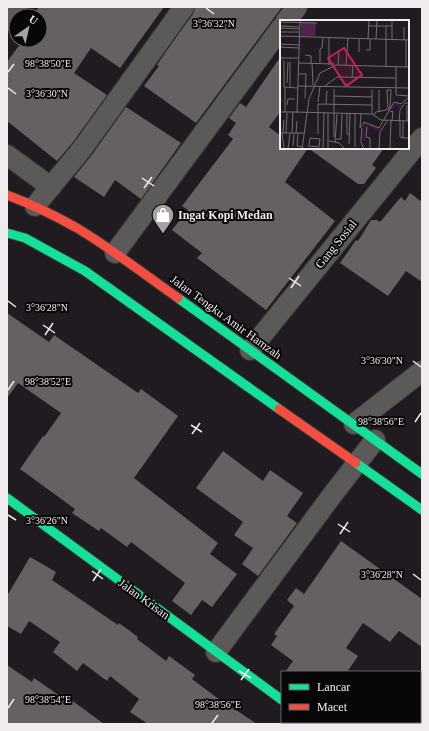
<svg xmlns="http://www.w3.org/2000/svg" width="429" height="731" font-family="'Times New Roman',serif">
  <style>
    .building { fill: #656064 }
    .lines { fill: none; stroke-linecap: round; stroke-linejoin: round }
    .street-casing { stroke: #383538; stroke-width: 22 }
    .fast-casing { stroke: #383538; stroke-width: 11 }
    .jam-casing { stroke: #383538; stroke-width: 11 }
    .street { stroke: #5c595b; stroke-width: 20 }
    .fast { stroke: #16e098; stroke-width: 9 }
    .jam { stroke: #f24e42; stroke-width: 9 }
    .ticks { fill: none; stroke: #f0ebef; stroke-width: 1.5 }
    .labels { text-anchor: middle; stroke-width: 4; stroke-linejoin: round; paint-order: stroke }
    .poi-label { font-size: 12px; font-weight: bold; fill: #f0ebef; stroke: #090609; text-anchor: start }
    .street-label { font-size: 12px; fill: #f0ebef; stroke: #090609 }
    .inset-river { fill: none; stroke: #4e0f4e; stroke-width: 2 }
    .inset-road { fill: none; stroke: #736e73; stroke-width: 1 }
    .view { fill: #c42362; fill-opacity: 0.15; stroke: #c42362; stroke-width: 2 }
    .inset-edge { fill: none; stroke: #f0ebef; stroke-width: 2 }
    .ticks-label { font-size: 10px; text-anchor: middle; fill: #f0ebef; stroke: #090609; stroke-width: 4; stroke-linejoin: round; paint-order: stroke }
  </style>
  <rect width="100%" height="100%" fill="#201b20"/>
  <g class="building">
    <polygon points="39,7 164,7 120,68 91,48 74,73 107,95 73,142 57,161 7,121 7,62 23,40 40,40 40,16 32,16"/>
    <polygon points="195,7 282,7 196,123 144,86 159,66 157,65 165,53 193,14"/>
    <polygon points="281,56 281,111 269,127 281,136 281,148 384,148 372,165 376,168 364,184 358,184 308,148 285,182 335,221 266,310 197,258 202,253 172,230 188,210 182,206 233,139 228,135 236,123 229,118 240,103 246,107"/>
    <polygon points="126,107 181,143 141,199 115,180 104,197 74,177 91,156"/>
    <polygon points="410,193 422,202 422,282 406,271 388,296 340,263 356,240 358,241 371,220 377,220 380,222 401,197 405,201"/>
    <polygon points="7,313 49,342 54,335 138,393 141,389 178,416 134,478 218,543 210,554 237,574 212,607 202,600 191,615 172,601 185,583 131,542 127,547 101,528 99,531 72,513 75,509 20,469 43,436 44,437 61,413 18,383 7,398"/>
    <polygon points="223,451 263,481 270,470 303,493 287,516 297,523 258,576 242,564 253,548 234,535 243,522 196,488"/>
    <polygon points="341,541 422,599 422,647 399,631 390,642 363,623 346,648 358,656 347,672 285,672 293,661 271,645 277,636 274,634 294,606 287,600 296,588 304,594"/>
    <polygon points="30,557 56,572 52,580 118,625 119,623 138,637 137,639 166,661 169,656 195,675 192,679 216,697 257,724 148,724 130,712 139,699 110,676 107,681 83,663 77,671 53,652 60,642 29,621 21,634 7,626 7,596"/>
    <polygon points="7,665 32,682 34,678 60,696 62,693 104,724 7,724"/>
  </g>
  <g class="lines">
    <g class="street-casing">
      <g id="street">
        <polyline points="7,21 17,7"/>
        <polyline points="286,21 297,7"/>
        <polyline points="7,155 51,187"/>
        <polyline points="35,206 82,149 184,7"/>
        <polyline points="115,253 281,28"/>
        <polyline points="250,350 422,138"/>
        <polyline points="354,424 422,371"/>
        <polyline points="216,652 333,494 375,440"/>
        <polyline points="312,722 315,724"/>
      </g>
    </g>
    <g class="fast-casing">
      <g id="fast">
        <polyline points="7,233 25,238 85,271 279,409"/>
        <polyline points="178,298 422,474"/>
        <polyline points="356,463 422,510"/>
        <polyline points="7,498 282,700"/>
      </g>
    </g>
    <g class="jam-casing">
      <g id="jam">
        <path d="M7,195C31,204 54,215 77,228C112,249 145,275 178,298"/>
        <polyline points="279,409 356,463"/>
      </g>
    </g>
    <use href="#street" class="street"/>
    <use href="#fast" class="fast"/>
    <use href="#jam" class="jam"/>
  </g>
  <path class="ticks" d="M206,8L214,14M8,72L14,64M8,88L16,94M142,178L154,186M144,188L152,177M289,278L301,286M291,288L299,276M8,301L16,307M43,325L55,333M45,335L53,323M413,361L421,367M8,390L14,381M415,422L421,413M191,425L202,432M192,434L200,423M8,515L16,520M338,524L350,532M340,534L348,522M92,571L103,579M413,574L421,580M93,581L101,569M239,671L251,678M241,680L249,669M8,708L14,699M212,723L218,715"/>
  <defs>
    <g id="shop-pin" transform="scale(1.15)"><path d="M0 17L-7.5 6A9.5 9.5 0 1 1 7.5 6Z" fill="#a7a2a7" stroke="#090609"/><path d="M-5-2.5h2.3a2.7 3.5 0 0 1 5.4 0H5L5.5 6h-11ZM-1.5-2.5h3a1.5 2.3 0 0 0-3 0Z" fill="#fff"/></g>
  </defs>
  <g fill-rule="evenodd">
    <use href="#shop-pin" x="163" y="215"/>
  </g>
  <g class="labels">
    <g class="poi-label">
      <text x="178" y="219">Ingat Kopi Medan</text>
    </g>
    <g class="street-label">
      <text transform="translate(336 244) rotate(-51)" y="4">Gang Sosial</text>
      <text transform="translate(226 317) rotate(36)" y="4">Jalan Tengku Amir Hamzah</text>
      <text transform="translate(144 599) rotate(36)" y="4">Jalan Krisan</text>
    </g>
  </g>
  <g transform="translate(280 20)">
    <rect width="129" height="129" fill="#201b20"/>
    <path d="M21,2L36,3L35,16H21Z" fill="#512550"/>
    <path class="inset-river" d="M110,90L116,84L121,87M84,121L85,104L100,110"/>
    <path class="inset-road" d="M0,2L37,3M0,6L19,7M88,6H112M0,8L19,9M0,12H19M0,16L129,20M79,19V32M88,19L89,0M96,19L97,0M106,19V6M112,20V0M124,20V7M0,24L19,25M0,27L19,28M86,30H90V19M25,35L31,36V43M0,38H18M4,41V67L18,68M18,43L54,44M32,43L33,65M40,44V29L42,28L43,17M49,45V18M58,45L59,30M66,45L68,18M106,46V19M116,47V75L129,76M126,47V20M18,54H26L25,78M72,57L73,45M7,63L8,42M18,66L129,68M45,66L57,57L116,58M10,67V42M54,76L92,77M38,82L40,66M46,84L47,71M7,85L8,79H15M0,92H17M5,92V67M16,92L92,94L101,100L129,101M99,92V70M110,92L113,91L112,101M17,93L20,0M48,93V129M67,94V114L70,115M92,94V70M94,95L96,92L106,90L108,89H109L110,87L111,70H107L108,89M119,101L120,90L125,83H129M120,101V117L123,118M127,101V85M87,107L86,117L90,118V129M80,108L84,102L99,108L114,82L121,84L129,77M80,108L81,94M82,108L81,122L84,129M0,113H24M2,113L4,128M3,113L4,100M6,113L7,93M12,113L13,92M16,113L17,101M18,113L17,126L22,127M38,114V84L92,85M54,117V69M123,118H129V129M123,118V101M56,119H61L62,94M49,121L59,123L65,129M55,122L57,94M69,124L70,94M13,126L14,113M28,126L39,127L40,119L30,118L29,125M75,127V94M8,129L10,113M22,129L29,79L40,53L56,45L129,47M43,129L44,93M99,129L100,112L107,101M110,129L111,101"/>
    <path class="view" d="M64,28L82,55L66,66L48,38Z"/>
    <rect width="129" height="129" class="inset-edge"/>
  </g>
  <g class="ticks-label">
    <text x="214" y="27">3°36'32"N</text>
    <text x="48" y="67">98°38'50"E</text>
    <text x="47" y="97">3°36'30"N</text>
    <text x="47" y="311">3°36'28"N</text>
    <text x="382" y="364">3°36'30"N</text>
    <text x="48" y="385">98°38'52"E</text>
    <text x="381" y="425">98°38'56"E</text>
    <text x="47" y="524">3°36'26"N</text>
    <text x="382" y="578">3°36'28"N</text>
    <text x="48" y="703">98°38'54"E</text>
    <text x="218" y="708">98°38'56"E</text>
  </g>
  <rect width="429" height="731" fill="none" stroke="#f0ebef" stroke-width="16"/>
  <rect x="281" y="671" width="140" height="52" fill="#090609" stroke="#656265"/>
  <rect x="289" y="684" width="20" height="6" fill="#16e098" stroke="#656265"/>
  <text x="317" y="691" font-size="12" fill="#f0ebef">Lancar</text>
  <rect x="289" y="704" width="20" height="6" fill="#f24e42" stroke="#656265"/>
  <text x="317" y="711" font-size="12" fill="#f0ebef">Macet</text>
  <g transform="translate(28 28) rotate(34)"><circle r="19" fill="#090609" stroke="#656265"/>
  <path d="M0-3L7 15L0 10L-7 15Z" fill="#a7a2a7"/>
  <text y="-6" font-size="11" font-weight="bold" text-anchor="middle" fill="#f0ebef">U</text>
  </g>
</svg>
